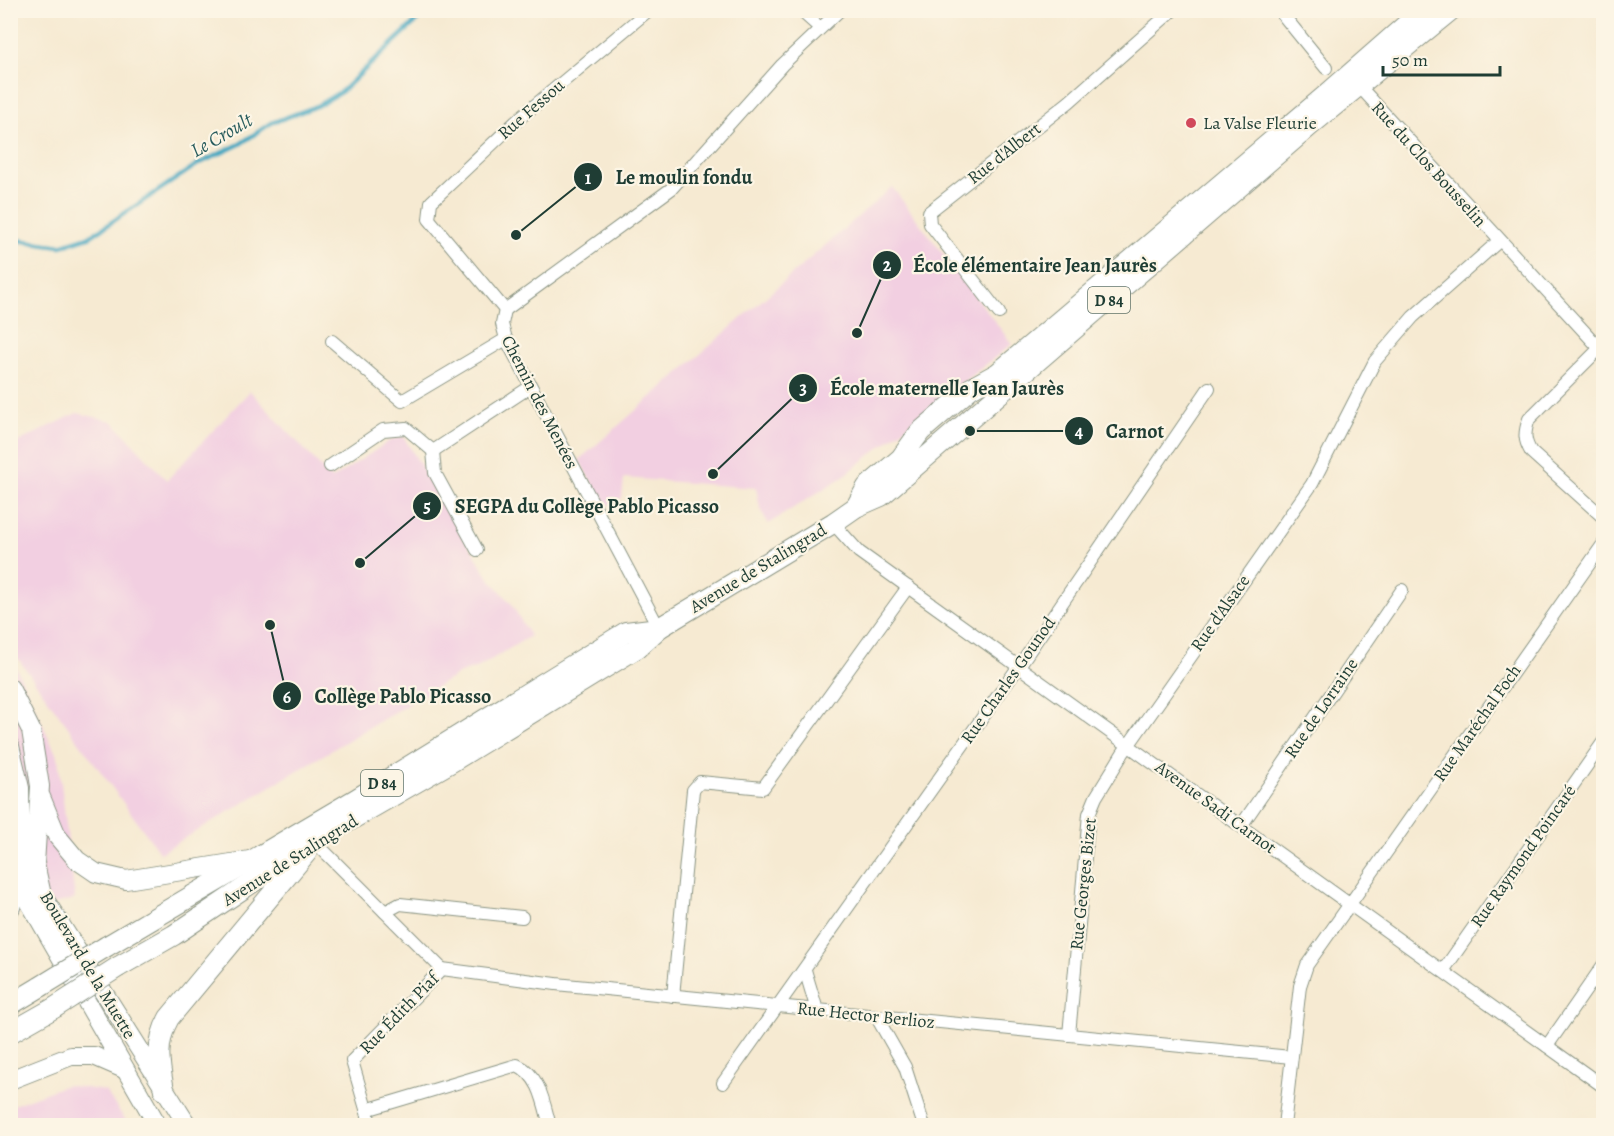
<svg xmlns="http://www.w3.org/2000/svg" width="1614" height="1136" font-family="Alegreya,serif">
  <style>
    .built { fill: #f2cfe1 }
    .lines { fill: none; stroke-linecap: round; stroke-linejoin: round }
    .stream { stroke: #41a7c1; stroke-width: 4.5 }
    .street-casing { stroke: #8a9483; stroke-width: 14 }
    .secondary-casing { stroke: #8a9483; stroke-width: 20 }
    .primary-casing { stroke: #8a9483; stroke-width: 22 }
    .street { stroke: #fff; stroke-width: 12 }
    .secondary { stroke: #fff; stroke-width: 18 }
    .primary { stroke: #fff; stroke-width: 20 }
    .primary-bridge-casing { stroke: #8a9483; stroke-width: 22; stroke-linecap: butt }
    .primary-bridge { stroke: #fff; stroke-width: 20 }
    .poi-dot { fill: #d1495b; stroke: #fcf5e5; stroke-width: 2 }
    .labels { text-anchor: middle; stroke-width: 4.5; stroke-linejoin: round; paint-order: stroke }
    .shield { fill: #fcf5e5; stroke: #617469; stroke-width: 1.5 }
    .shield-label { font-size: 16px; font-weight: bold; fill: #1f3d34 }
    .street-label { font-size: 18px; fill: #1f3d34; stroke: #fcf5e5 }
    .poi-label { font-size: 18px; fill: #1f3d34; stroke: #fcf5e5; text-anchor: start }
    .water-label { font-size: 20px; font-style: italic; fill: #295d5e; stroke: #fcf5e5 }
    .leader { fill: none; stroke: #1f3d34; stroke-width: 2 }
    .callout-dot { fill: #1f3d34; stroke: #fcf5e5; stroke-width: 2 }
    .mark-label { font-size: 18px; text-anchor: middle; font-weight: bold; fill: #fff }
    .callout-label { font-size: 20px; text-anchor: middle; font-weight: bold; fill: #1f3d34; stroke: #fcf5e5; stroke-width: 4.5; stroke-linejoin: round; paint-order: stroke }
  </style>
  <rect width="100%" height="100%" fill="#fcf5e5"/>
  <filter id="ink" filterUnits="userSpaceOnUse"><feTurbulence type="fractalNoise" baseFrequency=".0167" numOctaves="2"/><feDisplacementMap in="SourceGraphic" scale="12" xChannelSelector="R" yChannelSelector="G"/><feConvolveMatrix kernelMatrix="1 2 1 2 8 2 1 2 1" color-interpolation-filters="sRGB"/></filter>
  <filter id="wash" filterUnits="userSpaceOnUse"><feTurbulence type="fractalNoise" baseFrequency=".008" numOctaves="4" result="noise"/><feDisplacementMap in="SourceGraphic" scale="24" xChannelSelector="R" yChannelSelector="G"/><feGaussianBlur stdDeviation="1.35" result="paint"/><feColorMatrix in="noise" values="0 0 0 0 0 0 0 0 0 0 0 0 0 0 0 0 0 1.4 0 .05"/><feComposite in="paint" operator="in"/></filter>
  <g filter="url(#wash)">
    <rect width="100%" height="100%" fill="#f6ead2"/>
    <g class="built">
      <polygon points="892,187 1012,344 841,478 768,524 760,508 756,488 624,478 622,498 605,507 579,460"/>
      <polygon points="250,391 332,479 391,440 403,436 489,578 511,603 530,636 479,667 460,673 160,853 11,649 10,446 77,413 112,421 167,480"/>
      <polygon points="10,654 58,758 75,899 11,914"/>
      <polygon points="66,1085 105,1091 129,1125 11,1125 11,1106"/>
    </g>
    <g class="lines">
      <polyline class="stream" points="10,239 61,246 91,236 198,164 240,144 271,123 317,106 342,91 428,10"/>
    </g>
  </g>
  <g filter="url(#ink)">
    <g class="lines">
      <g class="street-casing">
        <g id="street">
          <polyline points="800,10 820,28"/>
          <polyline points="1279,10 1326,68"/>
          <polyline points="1360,87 1604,353"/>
          <polyline points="505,310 671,189 782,65 840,10"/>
          <polyline points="505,310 429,219 431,202 522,116 649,10"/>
          <polyline points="505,310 502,324 506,339 659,628"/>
          <polyline points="999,313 930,224 929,212 1069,102 1173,10"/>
          <polyline points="332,341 402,401 506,339"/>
          <path d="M1599,349L1529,419C1524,433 1524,440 1531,452L1604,518"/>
          <polyline points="433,451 435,473 477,550"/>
          <polyline points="330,466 383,430 406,428 433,451 530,387"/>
          <polyline points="833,523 859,552 1604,1087"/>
          <polyline points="1241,826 1402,590"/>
          <polyline points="314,841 442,969"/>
          <polyline points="385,912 400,904 522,917"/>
          <polyline points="442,969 556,984 1291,1057"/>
          <polyline points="805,970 817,1010"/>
          <polyline points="1443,971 1604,741"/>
          <polyline points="673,996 693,790 700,782 763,788 908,587"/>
          <polyline points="876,1016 905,1067 924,1126"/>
          <polyline points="1069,1035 1089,814 1096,797 1123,753 1312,484 1375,361 1413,317 1499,241"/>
          <polyline points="1547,1046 1604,964"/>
          <polyline points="723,1083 1019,666 1209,388"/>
          <path d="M366,1110L517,1065C540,1075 544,1104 550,1126"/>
          <polyline points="371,1126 352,1061 442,969"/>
          <polyline points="1284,1126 1300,986 1307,965 1604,543"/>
        </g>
      </g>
      <g class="secondary-casing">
        <g id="secondary">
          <polyline points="10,688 31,730 40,786 35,864 42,895 188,1126"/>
          <polyline points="10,746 20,788 21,869 27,898 158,1126"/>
          <polyline points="41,797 57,836 77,860 96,873 126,880 250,860"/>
          <polyline points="10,1080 71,1056 94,1056 124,1069"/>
        </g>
      </g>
      <g class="primary-casing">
        <g id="primary">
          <polyline points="856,507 867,487 901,458 920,432 971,388 998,373 1325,96 1423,10"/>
          <polyline points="10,907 21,869"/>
          <polyline points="107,946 356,799 626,632 659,628"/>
          <polyline points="118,967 174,935 314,841 453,761 637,648 659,628 833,523 856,507 881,496 1312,124 1451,10"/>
          <polyline points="10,1005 40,987"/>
          <polyline points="10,1033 54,1008"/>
          <path d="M164,1090C159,1064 155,1043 169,1018L307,852"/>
        </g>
      </g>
      <use href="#street" class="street"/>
      <use href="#secondary" class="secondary"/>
      <use href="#primary" class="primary"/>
      <g class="primary-bridge-casing">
        <g id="primary-bridge">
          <polyline points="40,987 107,946"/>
          <polyline points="54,1008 118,967"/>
        </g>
      </g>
      <use href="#primary-bridge" class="primary-bridge"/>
    </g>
  </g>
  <circle class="poi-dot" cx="1191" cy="123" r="6"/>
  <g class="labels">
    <g class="shield">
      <rect x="1088" y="287" width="42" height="26" rx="4.5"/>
      <rect x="361" y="770" width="42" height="26" rx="4.5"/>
    </g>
    <g class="shield-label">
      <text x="1109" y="306">D 84</text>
      <text x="382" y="789">D 84</text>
    </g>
    <g class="street-label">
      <text transform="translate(531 109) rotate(-41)" y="6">Rue Fessou</text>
      <text transform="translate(1004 153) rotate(-38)" y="6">Rue d'Albert</text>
      <text transform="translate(1429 164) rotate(48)" y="6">Rue du Clos Bousselin</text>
      <text transform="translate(540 402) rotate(63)" y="6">Chemin des Menées</text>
      <text transform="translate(758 568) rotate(-31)" y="6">Avenue de Stalingrad</text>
      <text transform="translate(1220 613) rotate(-55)" y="6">Rue d'Alsace</text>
      <text transform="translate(1008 680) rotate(-55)" y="6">Rue Charles Gounod</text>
      <text transform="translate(1321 708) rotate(-56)" y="6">Rue de Lorraine</text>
      <text transform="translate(1477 723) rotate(-55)" y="6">Rue Maréchal Foch</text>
      <text transform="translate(1216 807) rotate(36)" y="6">Avenue Sadi Carnot</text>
      <text transform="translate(1523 856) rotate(-55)" y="6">Rue Raymond Poincaré</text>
      <text transform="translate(290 860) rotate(-32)" y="6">Avenue de Stalingrad</text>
      <text transform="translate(1083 884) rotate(-84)" y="6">Rue Georges Bizet</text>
      <text transform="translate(88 965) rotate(59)" y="6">Boulevard de la Muette</text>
      <text transform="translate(399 1013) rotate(-46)" y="6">Rue Édith Piaf</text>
      <text transform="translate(866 1015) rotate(6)" y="6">Rue Hector Berlioz</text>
    </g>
    <g class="poi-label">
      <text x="1203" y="129">La Valse Fleurie</text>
    </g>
    <g class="water-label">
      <text transform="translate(221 135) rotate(-30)" y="7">Le Croult</text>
    </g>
  </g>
  <path class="leader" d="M516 235L588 177M857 333L887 265M713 474L803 388M970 431L1079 431M360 563L427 506M270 625L287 696"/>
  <g class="callout-dot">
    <circle cx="516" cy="235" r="6"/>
    <circle cx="857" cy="333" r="6"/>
    <circle cx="713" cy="474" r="6"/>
    <circle cx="970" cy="431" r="6"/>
    <circle cx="360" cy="563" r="6"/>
    <circle cx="270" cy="625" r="6"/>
    <circle cx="588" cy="177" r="15"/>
    <circle cx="887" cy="265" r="15"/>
    <circle cx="803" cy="388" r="15"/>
    <circle cx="1079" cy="431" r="15"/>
    <circle cx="427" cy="506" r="15"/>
    <circle cx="287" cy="696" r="15"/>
  </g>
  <g class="mark-label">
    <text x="588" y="184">1</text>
    <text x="887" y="271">2</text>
    <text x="803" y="394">3</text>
    <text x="1079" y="437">4</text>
    <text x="427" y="512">5</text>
    <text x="287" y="703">6</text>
  </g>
  <g class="callout-label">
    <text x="684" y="184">Le moulin fondu</text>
    <text x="1035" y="272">École élémentaire Jean Jaurès</text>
    <text x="947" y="395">École maternelle Jean Jaurès</text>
    <text x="1135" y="438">Carnot</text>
    <text x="587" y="513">SEGPA du Collège Pablo Picasso</text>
    <text x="403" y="703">Collège Pablo Picasso</text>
  </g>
  <rect width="1614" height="1136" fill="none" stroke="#fcf5e5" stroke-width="36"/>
  <path d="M1383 66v9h117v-9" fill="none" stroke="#1f3d34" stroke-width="3"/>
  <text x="1392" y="66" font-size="18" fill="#1f3d34" stroke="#fcf5e5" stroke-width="4.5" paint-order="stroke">50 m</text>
</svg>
